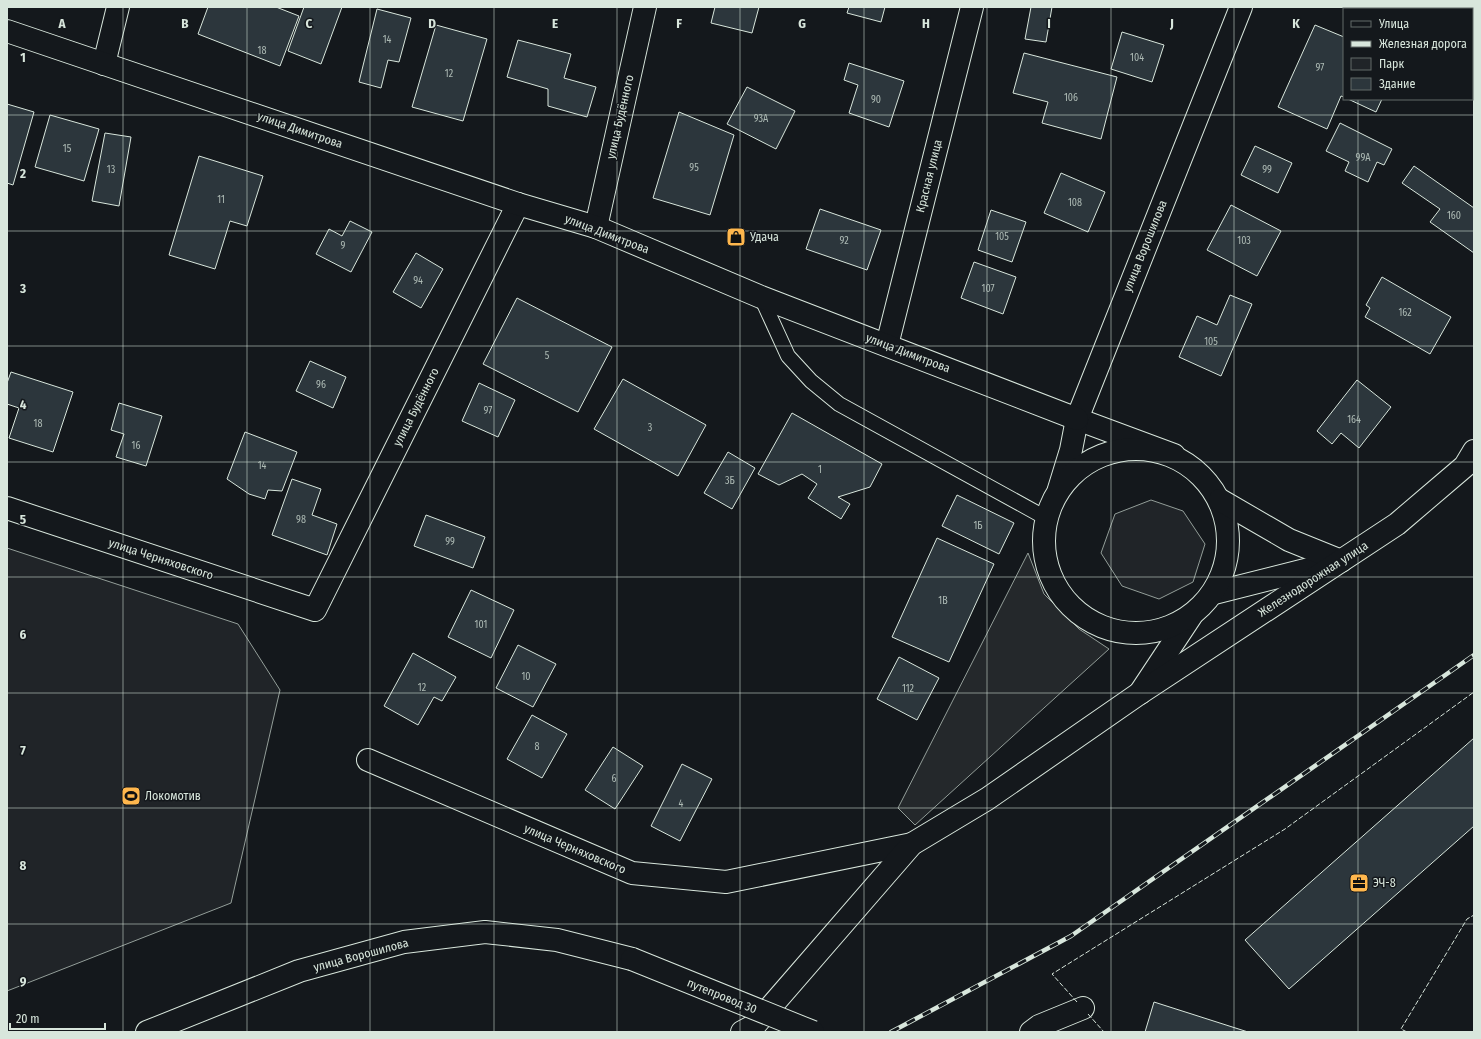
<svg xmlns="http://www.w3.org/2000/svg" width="1481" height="1039" font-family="'Fira Sans Condensed',sans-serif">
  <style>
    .green { fill: #202428; stroke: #939e99 }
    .parking { fill: #24282b; stroke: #939e99 }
    .building { fill: #2c363c; stroke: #d8e6dc }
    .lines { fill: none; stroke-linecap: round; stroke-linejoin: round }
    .service-casing { stroke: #d8e6dc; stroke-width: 16 }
    .minor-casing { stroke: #d8e6dc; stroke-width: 24 }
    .tertiary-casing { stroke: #d8e6dc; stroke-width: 24 }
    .secondary-casing { stroke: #d8e6dc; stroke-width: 24 }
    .primary-casing { stroke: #d8e6dc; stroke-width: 24 }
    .service { stroke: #14181c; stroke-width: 14 }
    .minor { stroke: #14181c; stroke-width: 22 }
    .tertiary { stroke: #14181c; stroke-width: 22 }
    .secondary { stroke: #14181c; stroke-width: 22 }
    .primary { stroke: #14181c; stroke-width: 22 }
    .rail-casing { stroke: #d8e6dc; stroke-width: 4.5 }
    .rail { stroke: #14181c; stroke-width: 3; stroke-dasharray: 9; stroke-linecap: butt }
    .primary-bridge-casing { stroke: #d8e6dc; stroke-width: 24; stroke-linecap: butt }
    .primary-bridge { stroke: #14181c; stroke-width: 22 }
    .fence { stroke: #d8e6dc; stroke-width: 1; stroke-dasharray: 5 2; stroke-linecap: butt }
    .grid { fill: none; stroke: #d8e6dc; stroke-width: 1; stroke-opacity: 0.55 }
    .labels { text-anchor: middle; stroke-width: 3; stroke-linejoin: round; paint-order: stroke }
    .number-label { font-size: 10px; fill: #adbab4 }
    .street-label { font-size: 12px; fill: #d8e6dc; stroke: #14181c }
    .poi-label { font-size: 12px; fill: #d8e6dc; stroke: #14181c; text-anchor: start }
    .grid-label { font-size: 13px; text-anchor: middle; font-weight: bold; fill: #d8e6dc; stroke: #14181c; stroke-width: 3; stroke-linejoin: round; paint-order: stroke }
  </style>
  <rect width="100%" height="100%" fill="#14181c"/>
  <g class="green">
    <polygon points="1151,500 1183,511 1205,544 1193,582 1159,599 1122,586 1101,553 1115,514"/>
    <polygon points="7,548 238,624 280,690 231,903 7,991"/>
  </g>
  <polygon class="parking" points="1028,553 1044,594 1079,629 1109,649 915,825 898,808"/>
  <g class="building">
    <polygon points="208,7 276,7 299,16 280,66 198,34"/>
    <polygon points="304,7 342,7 321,64 288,51"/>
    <polygon points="715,7 759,7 752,33 711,23"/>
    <polygon points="849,7 885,7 881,22 847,13"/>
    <polygon points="1031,7 1052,7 1046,42 1025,39"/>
    <polygon points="377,9 411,18 399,62 388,60 381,88 359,82"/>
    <polygon points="436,25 487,39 463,121 412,107"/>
    <polygon points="1315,25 1344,37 1344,97 1341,96 1327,129 1278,107"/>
    <polygon points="1122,32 1164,45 1152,82 1111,69"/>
    <polygon points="518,40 571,54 564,78 596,87 587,117 548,106 548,89 507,77"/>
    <polygon points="1024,53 1117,77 1101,139 1042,123 1048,102 1013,93"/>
    <polygon points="849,63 904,81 889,127 849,113 858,85 844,80"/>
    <polygon points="747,87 795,111 776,149 727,124"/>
    <polygon points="1348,99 1382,99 1376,112"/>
    <polygon points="7,104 34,112 13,185 7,183"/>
    <polygon points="679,112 734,135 710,215 653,198"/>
    <polygon points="50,115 99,129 84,181 35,167"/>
    <polygon points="1340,123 1392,149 1384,165 1377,162 1368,182 1345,171 1349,162 1326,151"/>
    <polygon points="105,133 131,137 119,206 92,201"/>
    <polygon points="1255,146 1292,163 1278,193 1241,175"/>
    <polygon points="199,156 263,176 247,226 230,221 215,269 169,255"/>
    <polygon points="1414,166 1474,208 1474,253 1430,222 1440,209 1402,183"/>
    <polygon points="1061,173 1105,192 1088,232 1044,213"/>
    <polygon points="1231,205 1281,231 1257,276 1207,250"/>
    <polygon points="820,209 881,230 867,270 806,249"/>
    <polygon points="991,210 1026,222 1012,262 978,250"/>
    <polygon points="350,221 372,232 351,272 316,254 329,229 342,236"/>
    <polygon points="416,253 443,269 421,308 393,292"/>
    <polygon points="974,262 1016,277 1003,314 961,298"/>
    <polygon points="1382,277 1451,317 1430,354 1365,317 1370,308 1366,305"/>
    <polygon points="1230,295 1252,304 1221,376 1179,357 1197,316 1217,325"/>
    <polygon points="517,298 612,347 578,412 483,364"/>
    <polygon points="310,361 346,377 333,408 296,391"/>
    <polygon points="11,372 73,392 53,452 9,438 19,408 7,404 7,383"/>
    <polygon points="623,379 706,425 678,476 594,429"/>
    <polygon points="1357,380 1391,407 1359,448 1341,433 1332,444 1317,431"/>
    <polygon points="479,383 515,400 498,437 462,421"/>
    <polygon points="119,403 162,416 146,466 116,457 124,434 111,430"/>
    <polygon points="792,413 882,464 870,487 838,497 850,504 841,519 808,498 817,484 802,474 779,485 758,474"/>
    <polygon points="245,432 297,452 282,491 268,490 265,499 249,494 227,479"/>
    <polygon points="728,452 755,468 732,509 704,493"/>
    <polygon points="292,479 321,489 312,515 337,524 327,555 272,535"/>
    <polygon points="957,495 1014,523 999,554 942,526"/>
    <polygon points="426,515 485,537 473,568 414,546"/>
    <polygon points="937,538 994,564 949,662 892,637"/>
    <polygon points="471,590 514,610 491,658 448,637"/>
    <polygon points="518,645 556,664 533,707 496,688"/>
    <polygon points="413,653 456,677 442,701 434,697 418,725 384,706"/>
    <polygon points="899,657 939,678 917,720 877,699"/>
    <polygon points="532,715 567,734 542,778 507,759"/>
    <polygon points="1474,738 1474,826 1289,989 1245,940"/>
    <polygon points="613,747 643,766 615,809 585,790"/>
    <polygon points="682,764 712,779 680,841 651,826"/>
    <polygon points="1154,1002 1248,1032 1145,1032"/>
  </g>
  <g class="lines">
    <g class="service-casing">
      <polyline id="service" points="761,297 788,356 811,381 839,404 1046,518"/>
    </g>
    <g class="minor-casing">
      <g id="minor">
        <polyline points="104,64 118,7"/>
        <polyline points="887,345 972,7"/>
        <polyline points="7,508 315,610 518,204"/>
        <polyline points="368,760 632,873 726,882 912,844"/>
        <polyline points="1031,1032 1039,1026 1083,1008"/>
      </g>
    </g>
    <g class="tertiary-casing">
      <g id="tertiary">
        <polyline points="596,227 645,7"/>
        <polyline points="1077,419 1174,455"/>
        <polyline points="1059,489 1071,450 1077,419 1241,7"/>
        <polyline points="1214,593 1337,562"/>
        <polyline points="1140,693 1191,616"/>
      </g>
    </g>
    <g class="secondary-casing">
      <g id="secondary">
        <polyline points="7,31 518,204 596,227 761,297 1077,419"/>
        <circle cx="1136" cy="541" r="92"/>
        <polyline points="1220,500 1289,540 1341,561"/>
        <polyline points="742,1032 755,1025 912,844 987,799 1140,693 1397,524 1465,466 1474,451"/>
      </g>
    </g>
    <g class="primary-casing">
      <polyline id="primary" points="147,1032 299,971 404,942 485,932 557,940 632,959"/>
    </g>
    <use href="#service" class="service"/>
    <use href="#minor" class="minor"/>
    <use href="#tertiary" class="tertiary"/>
    <use href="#secondary" class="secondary"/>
    <use href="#primary" class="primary"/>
    <g class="rail-casing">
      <polyline id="rail" points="891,1032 1071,936 1474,655"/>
    </g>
    <use href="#rail" class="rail"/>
    <g class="primary-bridge-casing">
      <polyline id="primary-bridge" points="632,959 813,1032"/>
    </g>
    <use href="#primary-bridge" class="primary-bridge"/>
    <g class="fence">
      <polyline points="1077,1002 1052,974 1285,829 1474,692"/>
      <polyline points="1088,1014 1104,1032"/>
      <polyline points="1407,1032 1401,1029 1467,919 1474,915"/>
    </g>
  </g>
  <path class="grid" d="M123,7V1032M247,7V1032M370,7V1032M494,7V1032M617,7V1032M740,7V1032M864,7V1032M987,7V1032M1111,7V1032M1234,7V1032M1358,7V9M1358,99V1032M7,115H1474M7,231H1474M7,346H1474M7,462H1474M7,577H1474M7,693H1474M7,808H1474M7,924H1474"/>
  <defs>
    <g id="shop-square" transform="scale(1)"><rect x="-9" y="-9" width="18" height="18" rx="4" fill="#ffb74d" stroke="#14181c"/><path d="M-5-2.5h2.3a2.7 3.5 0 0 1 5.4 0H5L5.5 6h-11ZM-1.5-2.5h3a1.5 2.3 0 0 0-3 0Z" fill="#111"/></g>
    <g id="stadium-square" transform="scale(1)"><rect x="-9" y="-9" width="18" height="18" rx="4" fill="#ffb74d" stroke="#14181c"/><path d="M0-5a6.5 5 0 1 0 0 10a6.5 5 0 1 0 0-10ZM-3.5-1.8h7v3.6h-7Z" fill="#111"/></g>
    <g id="office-square" transform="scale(1)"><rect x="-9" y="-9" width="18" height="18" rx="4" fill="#ffb74d" stroke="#14181c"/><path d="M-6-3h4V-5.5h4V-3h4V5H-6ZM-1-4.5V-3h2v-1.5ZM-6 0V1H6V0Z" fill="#111"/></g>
  </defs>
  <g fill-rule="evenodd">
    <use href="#shop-square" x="736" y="237"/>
    <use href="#stadium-square" x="131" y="796"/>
    <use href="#office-square" x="1359" y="883"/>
  </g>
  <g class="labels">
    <g class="number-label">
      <text x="387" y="43">14</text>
      <text x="262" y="54">18</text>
      <text x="1137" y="61">104</text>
      <text x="1320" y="71">97</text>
      <text x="449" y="77">12</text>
      <text x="1071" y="101">106</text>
      <text x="876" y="103">90</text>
      <text x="761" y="122">93А</text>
      <text x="67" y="152">15</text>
      <text x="1363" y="161">99А</text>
      <text x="694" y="171">95</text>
      <text x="111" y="173">13</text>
      <text x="1267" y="173">99</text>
      <text x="221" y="203">11</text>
      <text x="1075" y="206">108</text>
      <text x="1454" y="219">160</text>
      <text x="1002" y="240">105</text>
      <text x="844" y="244">92</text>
      <text x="1244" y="244">103</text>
      <text x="343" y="249">9</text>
      <text x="418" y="284">94</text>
      <text x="988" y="292">107</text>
      <text x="1405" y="316">162</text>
      <text x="1211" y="345">105</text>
      <text x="547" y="359">5</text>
      <text x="321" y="388">96</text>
      <text x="488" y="414">97</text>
      <text x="1354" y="423">164</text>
      <text x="38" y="427">18</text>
      <text x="650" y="431">3</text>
      <text x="136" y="449">16</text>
      <text x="262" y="469">14</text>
      <text x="820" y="473">1</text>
      <text x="730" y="484">3Б</text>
      <text x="301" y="523">98</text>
      <text x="978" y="529">1Б</text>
      <text x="450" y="545">99</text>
      <text x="943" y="604">1В</text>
      <text x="481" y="628">101</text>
      <text x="526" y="680">10</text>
      <text x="422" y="691">12</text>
      <text x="908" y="692">112</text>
      <text x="537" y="750">8</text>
      <text x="614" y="782">6</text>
      <text x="681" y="807">4</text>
    </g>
    <g class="street-label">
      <text transform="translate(620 117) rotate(-77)" y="4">улица Будённого</text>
      <text transform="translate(300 130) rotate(19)" y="4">улица Димитрова</text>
      <text transform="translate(929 176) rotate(-76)" y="4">Красная улица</text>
      <text transform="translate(607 234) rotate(21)" y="4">улица Димитрова</text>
      <text transform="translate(1145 246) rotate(-68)" y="4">улица Ворошилова</text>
      <text transform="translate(908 353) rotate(21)" y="4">улица Димитрова</text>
      <text transform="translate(416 407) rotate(-63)" y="4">улица Будённого</text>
      <text transform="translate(161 559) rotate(18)" y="4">улица Черняховского</text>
      <text transform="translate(1313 579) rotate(-33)" y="4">Железнодорожная улица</text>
      <text transform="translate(575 849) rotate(23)" y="4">улица Черняховского</text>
      <text transform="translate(361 955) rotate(-15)" y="4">улица Ворошилова</text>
      <text transform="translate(722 996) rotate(22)" y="4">путепровод 30</text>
    </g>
    <g class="poi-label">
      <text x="750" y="241">Удача</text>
      <text x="145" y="800">Локомотив</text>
      <text x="1373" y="887">ЭЧ-8</text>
    </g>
  </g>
  <g class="grid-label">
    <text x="62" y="28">A</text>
    <text x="185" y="28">B</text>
    <text x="309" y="28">C</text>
    <text x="432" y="28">D</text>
    <text x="555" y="28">E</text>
    <text x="679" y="28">F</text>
    <text x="802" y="28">G</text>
    <text x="926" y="28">H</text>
    <text x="1049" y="28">I</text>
    <text x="1172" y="28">J</text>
    <text x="1296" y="28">K</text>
    <text x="23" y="62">1</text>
    <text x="23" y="178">2</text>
    <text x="23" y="293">3</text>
    <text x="23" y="409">4</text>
    <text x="23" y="524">5</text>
    <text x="23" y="639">6</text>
    <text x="23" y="755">7</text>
    <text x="23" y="870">8</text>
    <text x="23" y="986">9</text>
  </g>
  <rect width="1481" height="1039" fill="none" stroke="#d8e6dc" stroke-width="16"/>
  <rect x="1343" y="8" width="130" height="92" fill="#14181c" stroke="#626a69"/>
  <rect x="1351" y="21" width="20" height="6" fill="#14181c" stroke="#626a69"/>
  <text x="1379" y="28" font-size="12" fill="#d8e6dc">Улица</text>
  <rect x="1351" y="41" width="20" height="6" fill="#d8e6dc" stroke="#626a69"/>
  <text x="1379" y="48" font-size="12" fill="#d8e6dc">Железная дорога</text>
  <rect x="1351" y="58" width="20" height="12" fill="#202428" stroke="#626a69"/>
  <text x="1379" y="68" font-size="12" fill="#d8e6dc">Парк</text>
  <rect x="1351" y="78" width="20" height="12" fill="#2c363c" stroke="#626a69"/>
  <text x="1379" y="88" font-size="12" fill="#d8e6dc">Здание</text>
  <path d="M10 1023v6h95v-6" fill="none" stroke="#d8e6dc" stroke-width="2"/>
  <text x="16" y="1023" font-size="12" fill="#d8e6dc" stroke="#14181c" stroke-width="3" paint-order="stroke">20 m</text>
</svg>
